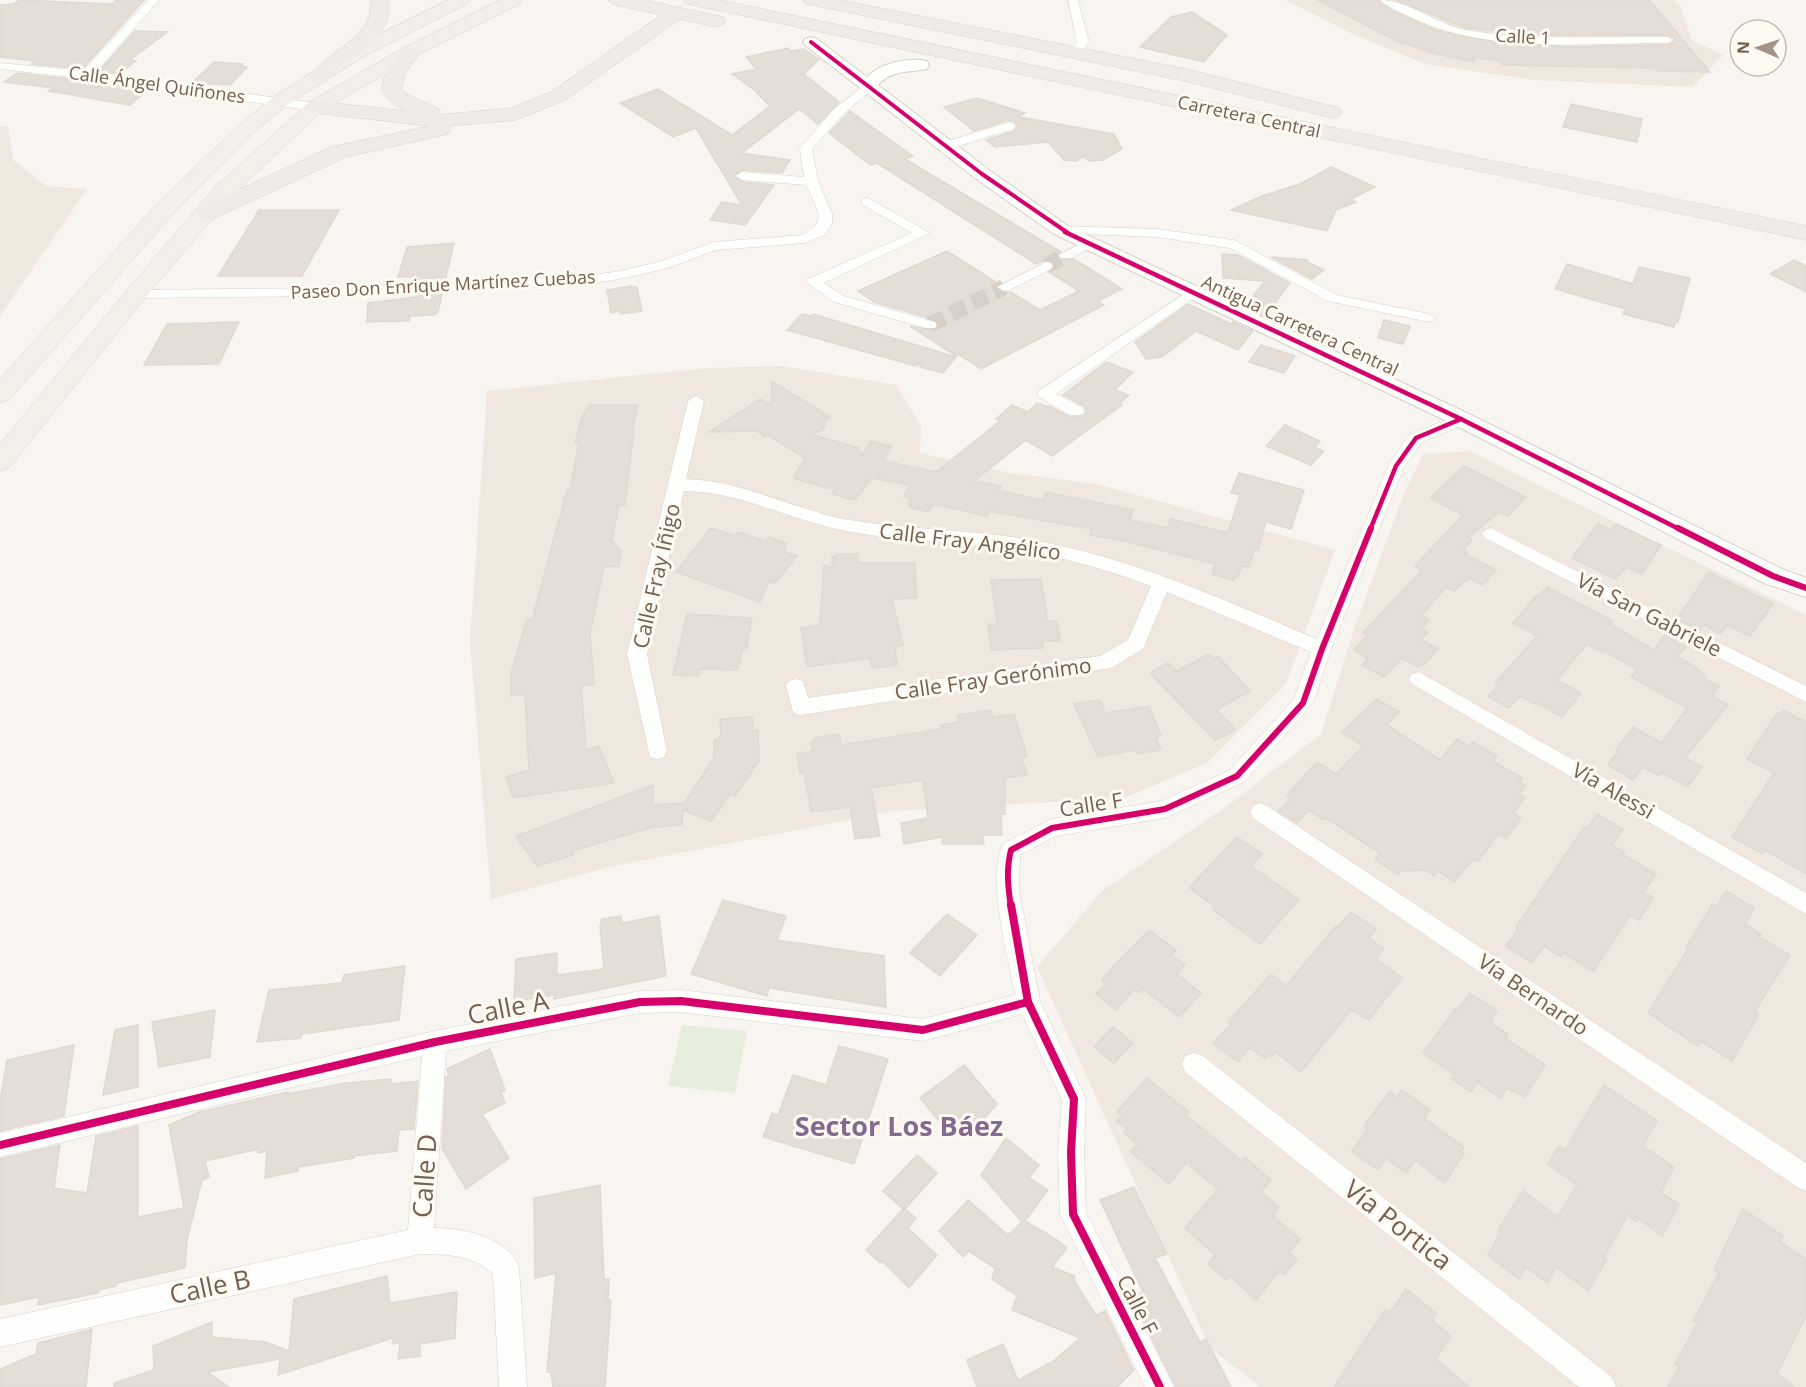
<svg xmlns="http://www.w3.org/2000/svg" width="1806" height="1387" font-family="'Open Sans',sans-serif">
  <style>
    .residential { fill: #f0e8de }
    .green { fill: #e5eedc }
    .building { fill: #e4ded7; stroke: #e0d9d2; stroke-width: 1.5 }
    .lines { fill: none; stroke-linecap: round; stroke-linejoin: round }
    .street-tunnel { stroke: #d7d0c8; stroke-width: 16; stroke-dasharray: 16 8; stroke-linecap: butt }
    .street-casing { stroke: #d7d2ce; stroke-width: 1 }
    .secondary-casing { stroke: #d6d1ca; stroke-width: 2 }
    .primary-casing { stroke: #d9d2cc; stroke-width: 1 }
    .highway-casing { stroke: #d9d2cc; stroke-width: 1 }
    .street { fill: #fefefd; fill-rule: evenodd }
    .secondary { fill: #fefefd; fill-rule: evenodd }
    .primary { fill: #f2eee8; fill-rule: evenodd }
    .highway { fill: #f1ebe8; fill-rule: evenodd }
    .cycleway-far3-casing { stroke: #fefaf2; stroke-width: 6 }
    .cycleway-far2-casing { stroke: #fefaf2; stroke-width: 8 }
    .cycleway-far1-casing { stroke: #fefaf2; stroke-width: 10 }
    .cycleway-casing { stroke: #fefaf2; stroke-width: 11 }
    .cycleway-far3 { stroke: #d6006c; stroke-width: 4 }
    .cycleway-far2 { stroke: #d6006c; stroke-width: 4.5 }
    .cycleway-far1 { stroke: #d6006c; stroke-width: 6 }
    .cycleway { stroke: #d6006c; stroke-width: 8 }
    .labels { text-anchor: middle; stroke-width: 6; stroke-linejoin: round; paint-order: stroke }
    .far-street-label { font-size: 18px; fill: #755f50; stroke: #fefaf2 }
    .street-label { font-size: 21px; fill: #755f50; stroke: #fefaf2 }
    .near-street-label { font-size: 26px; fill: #755f50; stroke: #fefaf2 }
    .near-neighbourhood-label { font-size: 27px; font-weight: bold; fill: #85698f; stroke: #fefaf2 }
  </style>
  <rect width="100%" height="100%" fill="#f8f5f0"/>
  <g class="residential">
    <polygon points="1286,0 1674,0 1680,5 1692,40 1723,55 1693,87 1533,80 1425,64 1348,32"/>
    <polygon points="8,126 13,160 47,186 87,189 0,316 0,127"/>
    <polygon points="782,366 896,385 921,426 920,453 1011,473 1097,484 1335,550 1286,684 1207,763 1124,798 893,811 610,867 491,899 470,641 487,391 706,368"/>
    <polygon points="1469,451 1806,615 1806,1387 1260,1387 1210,1348 1037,967 1102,891 1227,806 1321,734 1355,626 1403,496 1423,454"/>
  </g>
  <polygon class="green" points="682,1025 747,1031 735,1093 668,1086"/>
  <g class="building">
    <polygon points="20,0 112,4 116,0 144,0 83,69 31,64 35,61 0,57 0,5 13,4"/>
    <polygon points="1318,0 1378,0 1392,11 1438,31 1502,44 1569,47 1668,45 1675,42 1675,38 1668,35 1541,35 1466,28 1396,0 1649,0 1710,72 1657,71 1654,68 1503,65 1500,61 1475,57 1473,62 1432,53 1405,43 1402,44"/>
    <polygon points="1192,12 1227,35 1204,62 1140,47 1171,17"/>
    <polygon points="135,31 167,32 130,60 136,61 119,74 99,71"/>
    <polygon points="788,48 791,51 804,49 819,59 804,74 839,102 818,124 799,109 742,153 790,160 782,173 742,170 734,175 742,182 774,185 745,225 710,220 722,202 742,205 696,128 673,137 620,103 658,89 732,135 770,106 753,89 732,74 756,69 746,57"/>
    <polygon points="214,62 243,64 241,67 247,67 230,85 192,83"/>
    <polygon points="17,73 87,81 148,90 130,105 49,91 54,88 4,82"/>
    <polygon points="977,98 1025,113 1019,117 1114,134 1122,149 1103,160 1089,161 1083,157 1076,161 1064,160 1048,142 995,147 986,140 1014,131 1017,127 1015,122 1008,120 974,131 944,107"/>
    <polygon points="1571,104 1642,119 1637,142 1563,127"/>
    <polygon points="850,111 913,156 905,159 1061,252 1057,254 1059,259 1074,259 1122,289 1098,301 1104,305 981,369 958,354 956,356 910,326 935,330 939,326 936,320 874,302 858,291 947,251 999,284 995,286 996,289 1003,293 1011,292 1040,310 1079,291 1049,272 1055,267 1051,261 1045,260 1036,264 877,163 870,165 829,133"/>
    <polygon points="1331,167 1375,187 1351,199 1356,202 1336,210 1327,231 1231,210 1262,196 1300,184"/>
    <polygon points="259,210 339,210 302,276 218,276"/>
    <polygon points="454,243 445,281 415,282 415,277 398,277 407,247"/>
    <polygon points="1222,254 1238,255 1290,283 1265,316 1245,306 1265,281 1223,278"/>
    <polygon points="1271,257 1308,260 1307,262 1324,270 1312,279"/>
    <polygon points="1794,260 1806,266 1806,292 1770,274"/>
    <polygon points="1567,264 1633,284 1639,267 1690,278 1678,322 1676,321 1674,327 1623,314 1625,309 1555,289"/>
    <polygon points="632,286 632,288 637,287 642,311 620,314 620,311 611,313 607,290"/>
    <polygon points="442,294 438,312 434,315 410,316 409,321 367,322 368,303 416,297 416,295"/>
    <polygon points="1188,304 1231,324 1233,322 1253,331 1238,350 1196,331 1162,357 1146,359 1135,342"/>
    <polygon points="802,314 810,316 813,314 956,357 943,373 920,367 923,362 916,366 787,330"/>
    <polygon points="1384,320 1410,326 1403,344 1378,338"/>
    <polygon points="239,322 219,364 144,365 167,324"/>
    <polygon points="1261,345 1295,356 1284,373 1249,362"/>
    <polygon points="1106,362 1133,372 1115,390 1129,395 1120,403 1122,405 1052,456 1026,440 974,481 1001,486 999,491 1043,500 1046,492 1133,510 1130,520 1167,528 1171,519 1228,533 1240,495 1231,493 1239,473 1304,490 1291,529 1266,522 1258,550 1254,550 1249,567 1242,566 1238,577 1235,576 1234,580 1212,574 1215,564 1124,541 1090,535 1092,529 989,511 987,516 933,504 929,512 910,508 911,505 908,504 911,498 904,497 910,485 872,478 857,498 853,500 833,494 835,482 830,489 793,478 805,458 768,435 765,437 757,431 709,432 760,399 771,405 772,381 830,417 823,422 826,424 822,426 824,428 813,435 859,448 858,450 862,454 871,441 891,446 884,461 936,472 1000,421 996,419 1012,405 1028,412 1037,403 1048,407 1050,406 1070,417 1084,416 1086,412 1084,406 1063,395"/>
    <polygon points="589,405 638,405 632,430 634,430 625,505 619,505 612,540 621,551 619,566 604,567 590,634 594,684 581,686 586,750 599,746 614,783 513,798 506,777 529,770 525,694 511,696 511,673 527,619 532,620 567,490 570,490 579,443 575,443 581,419"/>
    <polygon points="1285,425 1320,441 1315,447 1324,451 1311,465 1266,446"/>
    <polygon points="1464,466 1526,497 1508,516 1499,512 1468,538 1472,540 1463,550 1467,552 1465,554 1496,570 1483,585 1469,578 1454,591 1446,587 1421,616 1429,620 1422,628 1428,632 1421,639 1438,649 1424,665 1421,664 1418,667 1402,658 1384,677 1362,665 1368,658 1354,650 1367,636 1363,633 1422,570 1415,566 1463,515 1430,498"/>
    <polygon points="1598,524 1611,530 1616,524 1661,545 1642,574 1626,567 1616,579 1572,558"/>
    <polygon points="711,528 735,536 738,532 755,538 765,540 768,537 787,543 784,552 797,556 775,583 769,581 760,602 676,572"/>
    <polygon points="835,554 858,554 858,563 915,563 916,598 892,599 903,645 895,647 897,665 872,668 870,658 807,667 801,628 820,625 824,565 832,568 832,557 835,557"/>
    <polygon points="1709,572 1773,604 1750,636 1727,625 1721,634 1704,625 1700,630 1677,619"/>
    <polygon points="1041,579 1048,622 1057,621 1060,641 1042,641 1043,648 991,650 988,624 997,624 991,580"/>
    <polygon points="1547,587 1613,621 1610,624 1654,650 1666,633 1688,644 1678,656 1699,670 1707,680 1719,686 1712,696 1728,705 1685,758 1702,767 1688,787 1661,772 1659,776 1643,767 1633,780 1608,765 1618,751 1616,750 1633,727 1662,743 1687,708 1631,677 1637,669 1604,651 1602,652 1588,645 1585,646 1557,680 1581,693 1562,717 1536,702 1535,704 1520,696 1509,708 1488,696 1499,685 1495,683 1537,636 1513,623 1537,595 1539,596"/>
    <polygon points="687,614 752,618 746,650 742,650 739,666 736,670 700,669 699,676 673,675"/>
    <polygon points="1209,654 1214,659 1218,656 1250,691 1216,710 1236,729 1215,740 1150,673 1168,663 1177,671"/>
    <polygon points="1377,699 1399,712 1387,725 1440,760 1457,739 1470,746 1473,742 1497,756 1493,761 1522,778 1520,782 1526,785 1519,794 1525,797 1513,813 1521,818 1506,839 1498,834 1478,862 1473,859 1454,882 1438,871 1434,876 1426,870 1401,871 1398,875 1375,859 1380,853 1326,818 1324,820 1309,810 1297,823 1279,811 1289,800 1287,795 1317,762 1336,774 1363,746 1342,732"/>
    <polygon points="1100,700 1105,713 1149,706 1161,736 1156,737 1161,750 1137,754 1135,750 1098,757 1074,704"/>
    <polygon points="991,710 993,717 1014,714 1027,756 1022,757 1027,775 1005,778 1005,814 1001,814 1002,835 983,835 984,844 942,844 942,837 904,844 901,823 928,818 923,780 871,788 880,836 855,839 850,807 811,812 804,772 800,773 797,754 813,751 811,742 814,742 814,738 839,734 841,745 941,729 940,725 960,722 957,715"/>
    <polygon points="1783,710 1806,722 1806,874 1765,850 1763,854 1732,837 1774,773 1747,759 1777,713 1780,715"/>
    <polygon points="752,717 753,731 758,730 759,761 735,796 730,794 711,821 683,810 682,825 653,827 572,851 573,855 537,866 516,836 653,785 653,805 683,803 683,805 714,758 714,740 719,738 721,734 720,719"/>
    <polygon points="1597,814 1623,829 1612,845 1624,852 1622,854 1656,874 1644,892 1653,898 1639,920 1630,915 1593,972 1564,953 1561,957 1544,946 1532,963 1506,946 1518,929 1516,927 1584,827 1587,829"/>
    <polygon points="1237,837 1262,854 1251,866 1299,900 1260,944 1213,910 1215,907 1189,888"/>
    <polygon points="1726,891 1754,908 1745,924 1761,934 1759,937 1790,955 1755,1011 1759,1014 1732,1061 1701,1041 1698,1046 1648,1013 1688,949 1686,948 1712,905 1716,907"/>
    <polygon points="723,900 786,916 777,940 884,956 886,1007 769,988 767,996 691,974"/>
    <polygon points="1351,912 1376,929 1369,938 1384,949 1376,959 1402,978 1369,1020 1351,1010 1301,1072 1276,1052 1272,1057 1269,1054 1265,1059 1250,1047 1238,1062 1213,1043 1231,1024 1228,1022 1271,974 1286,986 1336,926 1338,927"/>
    <polygon points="947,914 977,935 940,976 910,953"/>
    <polygon points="621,916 622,923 659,916 666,976 554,999 554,995 514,1001 516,959 557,953 557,975 604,969 600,926 602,919"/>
    <polygon points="1149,930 1176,950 1171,955 1185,965 1177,974 1201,993 1179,1017 1143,989 1139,993 1134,989 1116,1010 1096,994 1106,984 1102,981 1111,969"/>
    <polygon points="405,966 399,1020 302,1034 301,1038 257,1042 269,990 342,983 344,975"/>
    <polygon points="1470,993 1497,1011 1490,1022 1508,1034 1505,1038 1545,1065 1525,1097 1507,1088 1500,1098 1477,1082 1471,1092 1452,1079 1454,1075 1423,1053 1455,1009 1457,1011"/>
    <polygon points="215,1010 210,1057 159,1067 152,1022"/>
    <polygon points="138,1025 138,1087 103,1095 115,1030"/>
    <polygon points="1113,1027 1133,1043 1114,1063 1094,1047"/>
    <polygon points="74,1045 64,1116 0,1131 0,1100 7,1060"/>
    <polygon points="839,1046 888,1059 854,1164 763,1137 772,1113 778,1115 793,1075 826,1085"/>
    <polygon points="490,1049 505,1090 501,1092 505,1103 482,1114 509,1158 466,1189 442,1148 446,1077 449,1077 447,1069"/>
    <polygon points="964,1065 997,1104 973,1131 962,1120 947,1131 920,1098"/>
    <polygon points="1147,1078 1189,1112 1186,1115 1242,1161 1245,1157 1271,1180 1261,1192 1279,1207 1273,1216 1300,1239 1289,1253 1297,1259 1284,1275 1279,1271 1256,1300 1230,1276 1226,1280 1208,1264 1215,1255 1185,1228 1218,1189 1186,1163 1169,1184 1131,1152 1137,1144 1124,1133 1127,1129 1117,1121 1122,1116 1117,1112"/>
    <polygon points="391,1079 390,1084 418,1081 414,1129 399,1130 397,1151 354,1156 354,1158 298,1167 298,1171 265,1178 267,1151 258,1153 258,1149 205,1161 209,1177 202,1180 187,1240 185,1268 117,1283 116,1286 99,1290 98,1293 38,1305 39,1297 0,1305 0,1159 60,1145 54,1188 87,1193 96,1136 138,1126 138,1217 184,1208 169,1125 199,1112 288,1092 287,1094 346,1083"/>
    <polygon points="1604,1085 1657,1121 1643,1146 1674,1167 1661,1192 1679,1205 1662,1236 1639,1219 1637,1222 1628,1215 1604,1257 1607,1259 1588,1291 1556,1267 1547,1283 1526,1267 1519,1279 1488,1255 1501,1232 1498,1230 1523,1191 1558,1217 1577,1185 1548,1164 1559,1146 1565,1150"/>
    <polygon points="1402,1090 1430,1110 1424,1118 1464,1147 1461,1151 1464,1153 1445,1183 1415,1160 1406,1173 1386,1158 1378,1170 1352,1151 1368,1128 1364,1126 1390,1091 1397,1097"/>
    <polygon points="1006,1138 1039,1165 1029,1178 1048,1190 1025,1221 1056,1239 1067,1248 1052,1267 1075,1276 1074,1280 1096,1315 1105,1311 1134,1370 1117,1387 977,1387 967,1360 1003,1344 1018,1380 1052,1362 1080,1338 1012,1310 1017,1296 992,1279 995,1268 969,1251 963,1257 939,1231 968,1200 1008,1235 1022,1222 981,1175"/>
    <polygon points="917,1155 937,1173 905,1209 916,1218 908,1228 937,1255 909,1288 882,1261 880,1263 866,1250 903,1209 883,1191"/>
    <polygon points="600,1185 604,1280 609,1279 608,1300 611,1300 605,1387 553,1387 551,1372 547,1372 556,1273 535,1278 534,1198"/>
    <polygon points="1134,1187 1167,1254 1155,1258 1200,1342 1206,1339 1231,1387 1176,1387 1132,1298 1143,1292 1100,1200"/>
    <polygon points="1743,1209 1783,1236 1780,1242 1806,1259 1806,1315 1777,1374 1795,1387 1668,1387 1679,1367 1675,1364 1697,1324 1693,1321 1719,1273 1714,1270"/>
    <polygon points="387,1276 390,1303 457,1292 455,1338 420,1344 420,1356 398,1359 400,1343 393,1344 393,1338 278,1375 280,1359 208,1372 229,1387 114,1387 114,1383 154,1370 153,1346 212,1322 212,1337 265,1342 289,1351 294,1299"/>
    <polygon points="1406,1289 1436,1313 1432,1320 1451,1336 1436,1359 1469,1387 1334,1387 1385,1310 1390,1313"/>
    <polygon points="92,1329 86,1387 0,1387 0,1369 36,1354 38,1343"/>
  </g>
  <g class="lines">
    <g class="street-tunnel">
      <polyline points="1046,266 1066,255"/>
      <polyline points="930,325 1004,287"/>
    </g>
    <g class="street-casing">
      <g id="street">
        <polygon points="148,0 159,0 95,73 315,103 321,107 315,111 87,79 0,69 0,63 84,71"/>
        <polygon points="1068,0 1078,0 1089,42 1080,55 1076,56 1070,53 1077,42"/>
        <path d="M1380,0C1409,0 1436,24 1466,30C1532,41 1601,36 1668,37L1674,40L1668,43C1582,43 1487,55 1408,16C1398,11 1387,7 1380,0Z"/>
        <path d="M869,82L875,86L873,89L843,114L812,149L818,181L832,213V224L825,235L805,243L716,250L668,268L620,279L572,286L328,296L136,298L129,294L136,290L328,288L572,278L620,271L659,262L714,242L802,235C830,222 816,207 806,185L742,180L736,176L742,172L804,177L800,149L802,146L835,108Z"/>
        <polygon points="1009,122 1013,123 1015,126 1013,129 946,150 940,146 942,143"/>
        <polygon points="868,198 930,233 824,283 844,296 935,322 937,325 935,328 925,328 834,302 806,282 808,279 912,233 863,205 861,202 863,199"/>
        <polygon points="1061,226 1157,229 1234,240 1337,295 1429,314 1436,318 1429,322 1328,301 1230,248 1157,237 1056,233 1054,230"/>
        <polygon points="1089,239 1096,243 1094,246 1071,258 1061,258 1059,255"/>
        <polygon points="1046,262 1051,263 1053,266 1051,269 1009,290 1004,291 997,287"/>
        <polygon points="1193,288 1198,289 1200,292 1198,295 1056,394 1082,407 1084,411 1082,415 1070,415 1039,397 1037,394 1039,391"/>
        <path d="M696,396L704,401L686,479C743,481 790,508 844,519C910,531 978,529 1043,542C1140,561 1226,601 1317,639L1390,462L1410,434L1461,414L1469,419L1467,423L1422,442L1404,467L1331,649L1313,703L1244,782L1165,818L1056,836L1020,855L1019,890L1040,1001L1086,1099L1084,1152L1086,1212L1174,1387H1145L1060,1214L1058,1152L1062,1100L1022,1014L923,1041L681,1012L640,1013L446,1051L434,1228C464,1228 507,1237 519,1267L527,1387H499L493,1273C471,1255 447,1254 420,1254L0,1347V1319L408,1230L422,1056L0,1157V1133L435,1031L640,991L681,990L923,1019L1015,995C1008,956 986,878 1003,844L1052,819L1162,801L1230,770L1294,699L1311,652L1167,592L1143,649L1111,668L800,715L793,712L786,686L789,681L796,679L803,681L808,698L1100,656L1128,640L1151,586C1108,570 1064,557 1019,550C960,541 901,542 842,530C786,519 742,492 684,491L647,654L667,751L664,757L657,759L650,757L627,654L688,401Z"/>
        <polygon points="1491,528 1806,686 1806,702 1485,538 1482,534 1485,530"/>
        <polygon points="1419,672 1806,893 1806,914 1412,684 1409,679 1412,674"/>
        <polygon points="1260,803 1267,806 1806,1163 1806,1191 1797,1187 1253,818 1250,812 1253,806"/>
        <polygon points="1194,1053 1203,1056 1612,1377 1616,1387 1579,1387 1185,1072 1182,1064 1185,1056"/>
      </g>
    </g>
    <g class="secondary-casing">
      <path id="secondary" d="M811,37L817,39L867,77C880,63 908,57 927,61L929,65L927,69C909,73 892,69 878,85L989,170L1068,226L1469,414L1782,569L1806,578V597L1764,583L1453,424L1054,234L975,178L805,45L803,42L805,39Z"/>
    </g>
    <g class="primary-casing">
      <g id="primary">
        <polygon points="448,0 470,0 467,4 361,58 287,105 252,134 172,215 9,400 0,402 0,379 156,205 238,126 273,97 347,50"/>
        <polygon points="500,0 523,0 520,4 417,55 322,111 231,197 144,299 9,468 0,471 0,444 128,289 215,187 308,103 405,47"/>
      </g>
    </g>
    <g class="highway-casing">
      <g id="highway">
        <path d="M370,0H388C394,31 368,44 346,61C338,67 332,74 326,81H312L309,77C329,48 376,38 370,0Z"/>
        <path d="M609,0H644L723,17L725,21L723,25L716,27L680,19L565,100L516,120L449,126L451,130L448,134L346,157L215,218L207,220L199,218L196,213L199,208L331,147L430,126L315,113L308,111L305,107L308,103L315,101L405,111L392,103L381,90L385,74L404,47H418L421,51L405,74L401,89C413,101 436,104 440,111L438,115L512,108L551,92L661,15L612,4Z"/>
        <polygon points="684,0 719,0 1806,226 1806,240 693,5 687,4"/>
        <polygon points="803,0 839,0 1186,69 1339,108 1342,112 1339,116 1332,118 1185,81 812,5 806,4"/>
      </g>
    </g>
    <use href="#street" class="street"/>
    <use href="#secondary" class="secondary"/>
    <use href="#primary" class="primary"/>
    <use href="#highway" class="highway"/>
    <g class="cycleway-far3-casing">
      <polyline id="cycleway-far3" points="811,42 982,174 1068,233"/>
    </g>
    <g class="cycleway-far2-casing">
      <g id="cycleway-far2">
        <polyline points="1065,232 1461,419 1681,530"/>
        <polyline points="1370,530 1396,466 1416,438 1461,419"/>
      </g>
    </g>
    <g class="cycleway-far1-casing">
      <g id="cycleway-far1">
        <polyline points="1678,528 1773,576 1806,588"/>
        <path d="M1011,907C1008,888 1006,869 1011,850L1052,828L1165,809L1237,776L1303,703L1322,649L1371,528"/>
      </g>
    </g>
    <g class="cycleway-casing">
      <g id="cycleway">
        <polyline points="1011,905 1028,1002 1074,1099 1071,1152 1073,1214 1160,1387"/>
        <polyline points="0,1145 435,1042 640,1002 681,1001 923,1030 1028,1002"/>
      </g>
    </g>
    <use href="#cycleway-far3" class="cycleway-far3"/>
    <use href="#cycleway-far2" class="cycleway-far2"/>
    <use href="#cycleway-far1" class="cycleway-far1"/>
    <use href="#cycleway" class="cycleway"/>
  </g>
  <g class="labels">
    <g class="far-street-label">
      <text transform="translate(1523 37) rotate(3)" y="6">Calle 1</text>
      <text transform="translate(157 85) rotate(8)" y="6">Calle Ángel Quiñones</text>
      <text transform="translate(1249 117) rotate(12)" y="6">Carretera Central</text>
      <text transform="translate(443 285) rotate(-3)" y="6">Paseo Don Enrique Martínez Cuebas</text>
      <text transform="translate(1300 326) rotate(25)" y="6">Antigua Carretera Central</text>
    </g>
    <g class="street-label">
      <text transform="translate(970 542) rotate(7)" y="7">Calle Fray Angélico</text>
      <text transform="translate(657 576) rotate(-77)" y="7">Calle Fray Íñigo</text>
      <text transform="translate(1649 615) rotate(27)" y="7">Vía San Gabriele</text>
      <text transform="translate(993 679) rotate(-8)" y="7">Calle Fray Gerónimo</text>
      <text transform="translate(1613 791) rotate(30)" y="7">Vía Alessi</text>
      <text transform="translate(1091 805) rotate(-9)" y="7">Calle F</text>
      <text transform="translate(1533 995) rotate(34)" y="7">Vía Bernardo</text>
      <text transform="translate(1137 1305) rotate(63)" y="7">Calle F</text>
    </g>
    <g class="near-street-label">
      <text transform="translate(508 1008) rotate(-11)" y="9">Calle A</text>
      <text transform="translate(425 1176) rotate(-86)" y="9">Calle D</text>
      <text transform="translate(1398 1225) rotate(38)" y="9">Vía Portica</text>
      <text transform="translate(210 1287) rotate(-12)" y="9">Calle B</text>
    </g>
    <g class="near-neighbourhood-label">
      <text x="899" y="1136">Sector Los Báez</text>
    </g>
  </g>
  <g transform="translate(1758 48) rotate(272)"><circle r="28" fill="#fefaf2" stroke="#c7bcb1" stroke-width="1.5"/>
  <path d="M0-4.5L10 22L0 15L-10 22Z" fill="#a39488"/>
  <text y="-9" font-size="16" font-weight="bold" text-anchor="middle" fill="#755f50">N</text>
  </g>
</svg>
